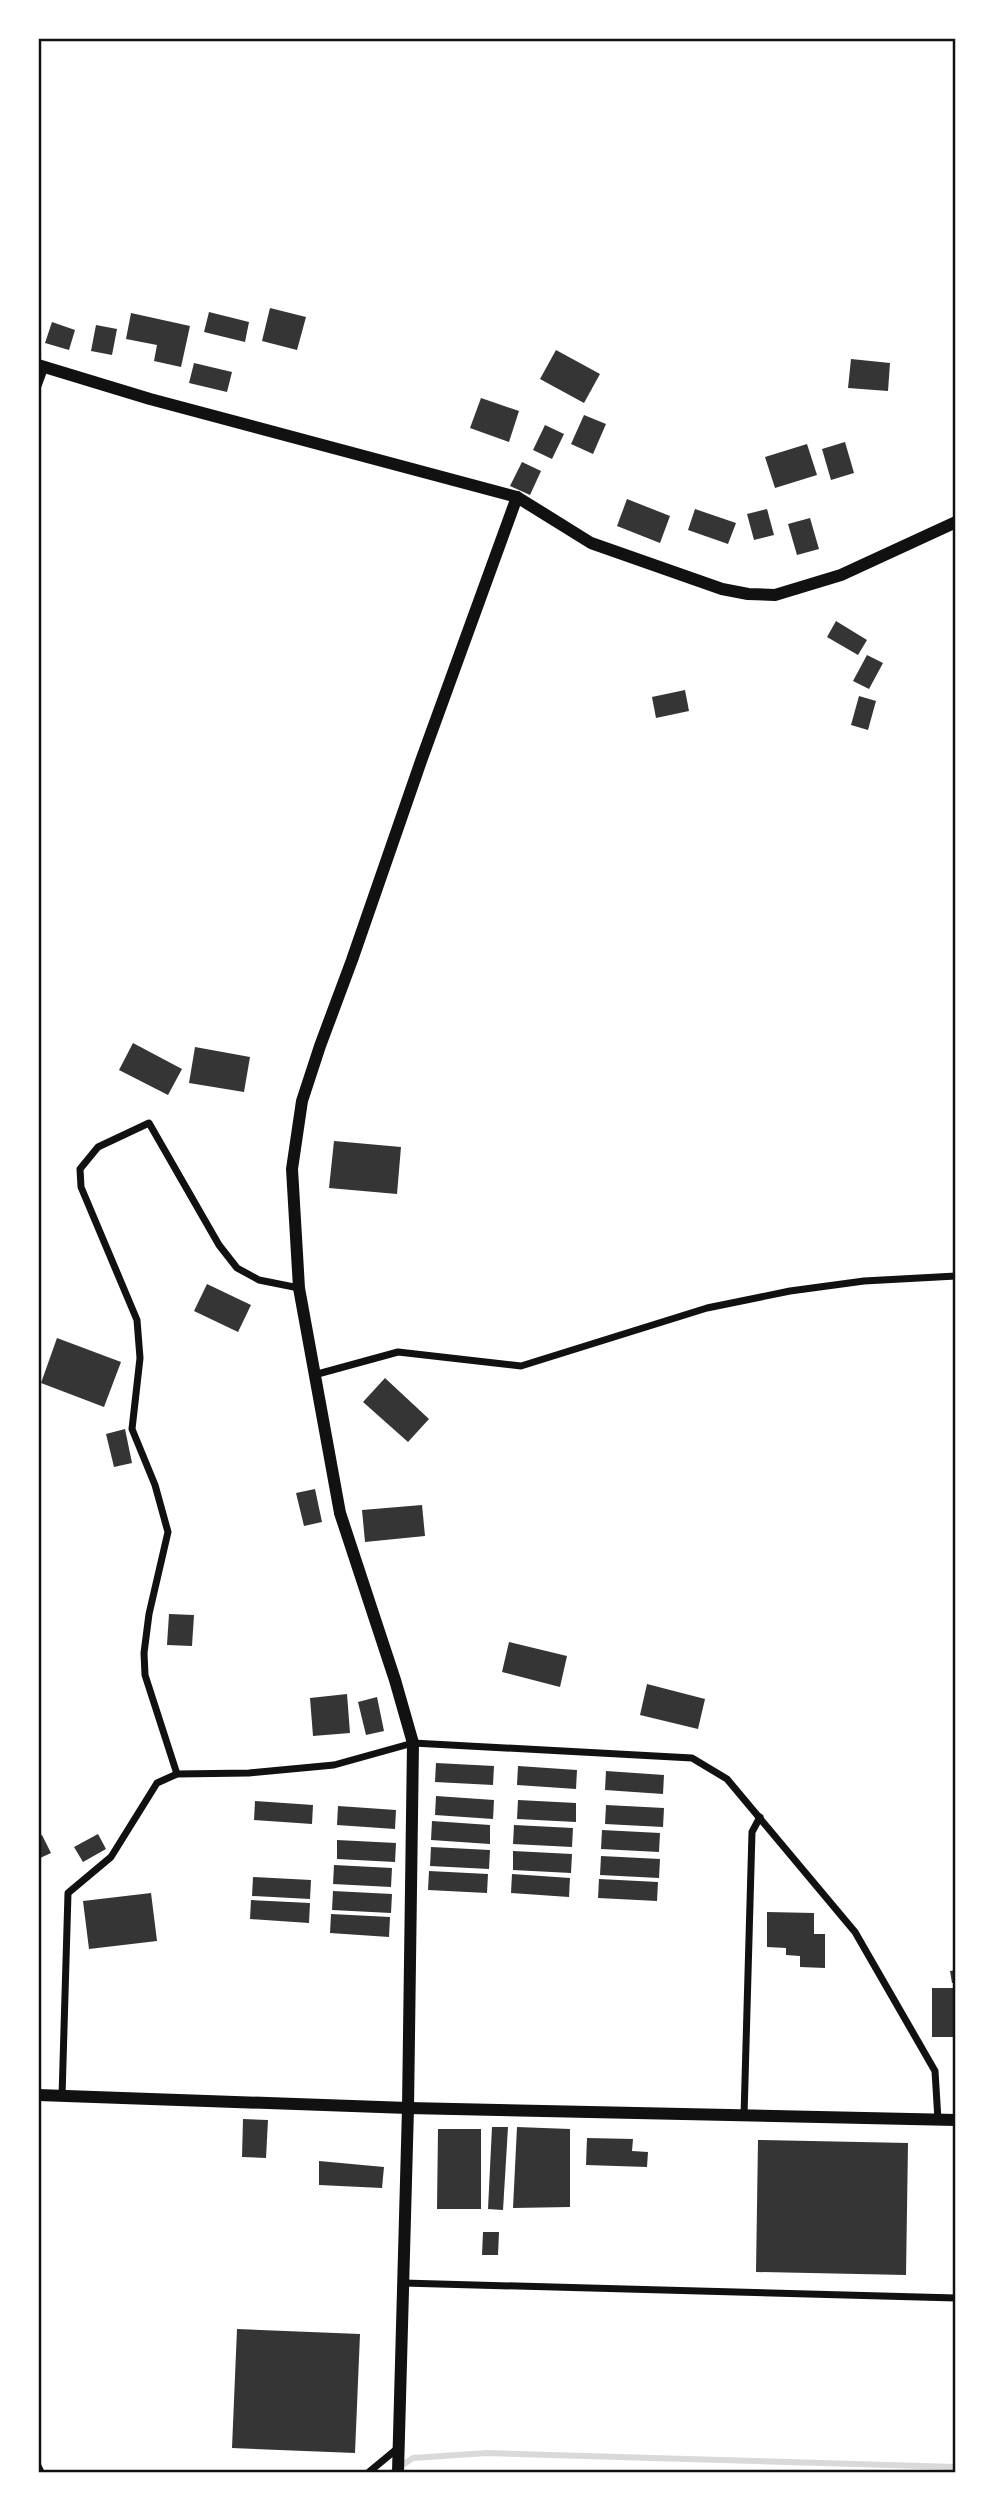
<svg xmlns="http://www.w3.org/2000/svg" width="994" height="2511" font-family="Poppins,sans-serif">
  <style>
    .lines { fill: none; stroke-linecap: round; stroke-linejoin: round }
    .stream { stroke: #d9d9d9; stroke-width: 6 }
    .building { fill: #353535 }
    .minor { stroke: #111; stroke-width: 7 }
    .tertiary { stroke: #111; stroke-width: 12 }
    .neatline { fill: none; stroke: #111; stroke-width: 2.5 }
  </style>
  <rect width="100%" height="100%" fill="#fff"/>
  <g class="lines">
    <polyline class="stream" points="392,2472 413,2458 487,2453 956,2467"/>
  </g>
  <g class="building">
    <polygon points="270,308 306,317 297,350 262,341"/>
    <polygon points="209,312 249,322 245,342 204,332"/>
    <polygon points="131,313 190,326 181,367 154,361 157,345 126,339"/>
    <polygon points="52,322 75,330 69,350 45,343"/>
    <polygon points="96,325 117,329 112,355 91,351"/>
    <polygon points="556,350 600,374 584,403 540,379"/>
    <polygon points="851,359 890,363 888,391 848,388"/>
    <polygon points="194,363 232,372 227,392 189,383"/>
    <polygon points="481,398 519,411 509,442 470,428"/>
    <polygon points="584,415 606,424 593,454 571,444"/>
    <polygon points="545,425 564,434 552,459 533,450"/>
    <polygon points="845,442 854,473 831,480 822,449"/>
    <polygon points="807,444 817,475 775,488 765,457"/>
    <polygon points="522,462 541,471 530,495 510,486"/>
    <polygon points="627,499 670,516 660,543 617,526"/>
    <polygon points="695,509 736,523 728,544 688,530"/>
    <polygon points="767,509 774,535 754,540 747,514"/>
    <polygon points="810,518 819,549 797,555 788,524"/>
    <polygon points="836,621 867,640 858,655 827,637"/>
    <polygon points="867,655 883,663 869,689 853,681"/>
    <polygon points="685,690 689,711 656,718 652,697"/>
    <polygon points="859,696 876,701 868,730 851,725"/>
    <polygon points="133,1043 182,1069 168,1095 119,1070"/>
    <polygon points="195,1047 250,1057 244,1092 189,1083"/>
    <polygon points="334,1141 401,1147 397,1194 329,1188"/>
    <polygon points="207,1284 251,1305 238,1332 194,1311"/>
    <polygon points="57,1338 121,1362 104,1407 41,1383"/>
    <polygon points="385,1378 429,1419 408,1442 363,1402"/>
    <polygon points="125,1429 132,1463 114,1467 106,1434"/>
    <polygon points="315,1489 322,1522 304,1526 296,1493"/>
    <polygon points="422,1505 425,1536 365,1542 362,1510"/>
    <polygon points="169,1614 194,1615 192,1646 167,1645"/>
    <polygon points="509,1642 567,1656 560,1687 502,1672"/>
    <polygon points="647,1684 705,1699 698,1729 640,1715"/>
    <polygon points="347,1694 350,1733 313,1736 310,1698"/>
    <polygon points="377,1697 384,1731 366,1735 358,1702"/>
    <polygon points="436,1763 494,1766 493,1785 435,1782"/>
    <polygon points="518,1766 577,1770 576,1789 517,1785"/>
    <polygon points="606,1771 664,1775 663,1794 605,1790"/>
    <polygon points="436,1796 494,1800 493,1819 435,1815"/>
    <polygon points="518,1800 576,1803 576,1822 517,1819"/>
    <polygon points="255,1801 313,1805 312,1824 254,1820"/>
    <polygon points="606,1805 664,1808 663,1827 605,1824"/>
    <polygon points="338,1806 396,1810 395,1829 337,1825"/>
    <polygon points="432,1821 490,1825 490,1844 431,1840"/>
    <polygon points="514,1825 573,1828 572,1847 513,1844"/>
    <polygon points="602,1830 660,1833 659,1852 601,1849"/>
    <polygon points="98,1834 106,1849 83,1862 74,1847"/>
    <polygon points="42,1835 51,1853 38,1859 38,1837"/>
    <polygon points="337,1840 396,1843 395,1862 337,1859"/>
    <polygon points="431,1847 490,1850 489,1869 430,1866"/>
    <polygon points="513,1851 572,1854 571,1873 513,1870"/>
    <polygon points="601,1856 660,1859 659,1878 600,1875"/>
    <polygon points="334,1865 392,1868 391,1887 333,1884"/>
    <polygon points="429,1871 488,1874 487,1893 428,1890"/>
    <polygon points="512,1874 570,1878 569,1897 511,1893"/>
    <polygon points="253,1877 311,1880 310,1899 252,1896"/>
    <polygon points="599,1879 658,1882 657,1901 598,1898"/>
    <polygon points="333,1891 392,1894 391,1913 332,1910"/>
    <polygon points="151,1893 157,1941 89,1949 83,1901"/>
    <polygon points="251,1900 310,1903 309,1923 250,1919"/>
    <polygon points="767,1912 814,1913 814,1934 825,1934 825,1968 800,1967 800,1956 786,1955 786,1948 767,1947"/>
    <polygon points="331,1914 390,1917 389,1937 330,1933"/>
    <polygon points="956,1970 956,1982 952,1983 950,1971"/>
    <polygon points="932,1988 953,1988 953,2003 956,2003 956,2037 932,2037"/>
    <polygon points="243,2119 268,2120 266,2158 242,2157"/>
    <polygon points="492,2127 508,2127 503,2210 488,2209"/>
    <polygon points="517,2127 570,2129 570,2207 513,2208"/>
    <polygon points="438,2129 481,2129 481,2209 437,2209"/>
    <polygon points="587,2138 633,2139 632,2151 648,2152 647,2167 586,2165"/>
    <polygon points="758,2140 908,2143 906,2275 756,2272"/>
    <polygon points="319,2161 384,2167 382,2188 319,2185"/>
    <polygon points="483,2232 499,2232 498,2255 482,2255"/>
    <polygon points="237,2329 360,2334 355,2453 232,2448"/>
  </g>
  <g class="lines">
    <g class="minor">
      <polyline points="38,386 45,367"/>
      <polyline points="314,1375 398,1352 521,1366 707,1308 790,1291 864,1281 956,1276"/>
      <polyline points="177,1774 145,1675 144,1653 149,1614 168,1532 155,1485 132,1429 140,1358 137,1320 81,1187 80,1169 98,1147 149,1123 219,1245 237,1268 259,1280 299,1288"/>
      <polyline points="62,2097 68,1893 111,1857 157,1783 177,1774 249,1773 334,1765 413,1743 692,1758 727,1779 855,1932 935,2071 938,2120"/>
      <polyline points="744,2116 752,1832 760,1817"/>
      <polyline points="403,2283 956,2298"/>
      <polyline points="38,2466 41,2472"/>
      <polyline points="369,2472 398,2448"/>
    </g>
    <g class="tertiary">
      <polyline points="38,365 150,399 517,497 591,543 722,589 748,594 775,595 841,575 956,522"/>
      <polyline points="38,2095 408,2108 956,2120"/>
      <polyline points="398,2472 408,2108 413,1743 395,1680 340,1513 299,1288 292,1169 302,1101 320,1046 352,960 421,761 517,497"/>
    </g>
  </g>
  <rect width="994" height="2511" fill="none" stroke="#ffffff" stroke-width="80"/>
  <rect x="40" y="40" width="914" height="2431" class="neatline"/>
</svg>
